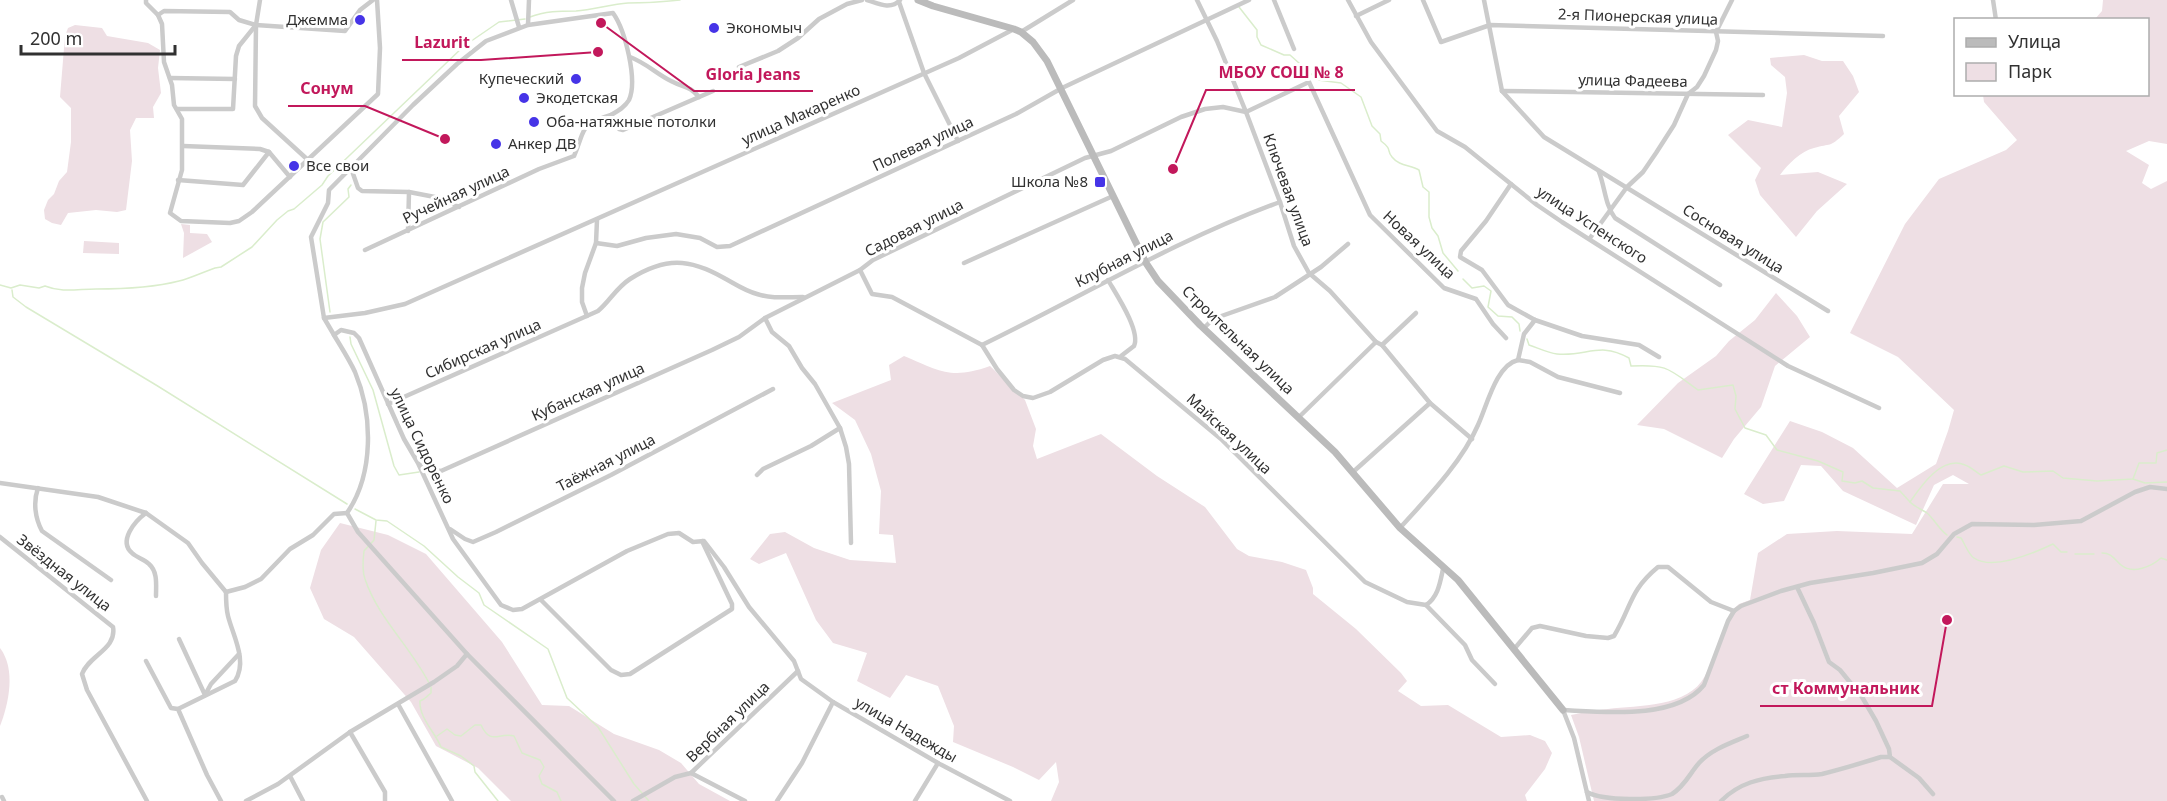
<svg xmlns="http://www.w3.org/2000/svg" width="2167" height="801" font-family="'Noto Sans',sans-serif">
  <style>
    .green { fill: #eedfe4 }
    .lines { fill: none; stroke-linecap: round; stroke-linejoin: round }
    .stream { stroke: #daedcc; stroke-width: 1.5 }
    .street { stroke: #cbcbcb; stroke-width: 4.5 }
    .secondary { stroke: #bbb; stroke-width: 7 }
    .poi-dot { fill: #4634e7; stroke: #fff; stroke-width: 2 }
    .labels { text-anchor: middle; stroke-width: 6; stroke-linejoin: round; paint-order: stroke }
    .street-label { font-size: 15px; fill: #313131; stroke: #fff }
    .poi-label { font-size: 15px; fill: #313131; stroke: #fff; text-anchor: start }
    .leader { fill: none; stroke: #c2185b; stroke-width: 2 }
    .callout-dot { fill: #c2185b; stroke: #fff; stroke-width: 2 }
    .callout-label { font-size: 16px; text-anchor: middle; font-weight: bold; fill: #c2185b; stroke: #fff; stroke-width: 6; stroke-linejoin: round; paint-order: stroke }
  </style>
  <rect width="100%" height="100%" fill="#fff"/>
  <g class="green">
    <path d="M2103,0H2167V144L2149,141L2126,151L2149,165L2142,183L2151,189L2167,181V801H1594L1579,737L1571,715C1583,713 1596,710 1608,709C1638,705 1688,708 1705,676C1716,656 1723,633 1731,611L1739,604L1750,600L1758,553L1787,534L1837,531L1912,534L1943,484H1969L1953,475L1934,485L1916,525L1843,491L1821,466L1801,465L1784,501L1763,504L1744,494L1790,421L1822,432L1853,448L1897,488L1936,464L1948,431L1954,410L1898,357L1850,333L1905,224L1939,179L2006,150L2017,140L1984,102L1983,95L2148,94V20L2095,19L2102,11Z"/>
    <polygon points="75,25 102,28 107,36 148,43 160,50 158,68 161,93 153,107 154,118 136,118 130,130 132,161 126,210 117,212 96,210 68,213 61,225 52,223 45,219 44,210 48,200 54,194 59,181 67,172 71,142 71,108 60,97 65,36 68,28"/>
    <path d="M1804,55L1822,61H1843L1853,76L1859,92L1839,116L1844,134C1829,148 1831,143 1814,148C1801,151 1788,164 1780,175L1818,172L1847,184L1817,211L1796,237L1760,195L1755,180L1761,168L1728,135L1748,120L1782,127L1787,93L1785,77L1771,65L1770,58Z"/>
    <polygon points="181,224 190,225 190,233 207,234 212,242 183,258 184,233"/>
    <polygon points="84,241 119,243 119,254 83,253"/>
    <polygon points="1776,293 1797,316 1810,337 1775,366 1761,407 1734,439 1722,458 1664,429 1637,425 1678,383 1716,356 1729,341 1755,320"/>
    <path d="M904,356C940,371 951,380 990,366L1025,400L1036,429L1033,446L1037,459L1101,434L1157,476L1205,507L1237,549L1249,556L1282,562L1306,570L1313,588V594L1356,629L1401,673L1407,681L1398,691L1421,706L1448,705L1501,737L1530,735L1545,741L1552,753L1545,769L1525,795L1527,801H1051L1059,782L1056,762L1039,780L1013,767L953,742L954,726L938,686L906,675L890,698L857,681L867,653L833,643L816,620L786,553L759,564L750,559L770,534L785,532L814,548L850,560L896,563L893,535L879,534L881,491L871,454L855,420L832,403L891,380L889,365Z"/>
    <polygon points="340,523 388,535 426,554 502,642 542,705 569,706 614,734 659,750 681,763 699,784 730,801 511,801 478,768 436,746 411,702 354,637 324,619 310,588 321,550"/>
    <path d="M0,648C16,669 9,703 0,726Z"/>
  </g>
  <g class="lines">
    <g class="stream">
      <path d="M1239,7L1257,30V37L1261,45L1284,55H1290L1318,80L1341,83L1361,97L1372,126L1380,134L1381,141C1393,150 1386,150 1392,157C1399,166 1410,165 1419,170L1423,187L1429,192V217L1432,228L1438,236L1443,253L1458,271"/>
      <path d="M530,17C545,11 560,11 576,11C593,10 611,4 628,3C646,3 662,2 680,0"/>
      <polyline points="1463,279 1472,288 1484,286 1491,291 1488,307 1498,316 1512,317 1519,324 1520,331"/>
      <path d="M0,285L11,288L20,285L39,288L45,286C62,293 78,289 96,289C124,289 152,288 179,281C191,278 203,272 215,268L221,267L252,247L277,220L288,211L294,209L322,185L328,176L464,46L499,22L525,19"/>
      <polyline points="12,290 13,297 26,307 156,385 347,504"/>
      <polyline points="330,312 320,239 323,222 349,197 348,189 351,185"/>
      <polyline points="350,337 351,344 373,390 394,466 399,475 419,472"/>
      <path d="M1527,339L1529,345C1538,348 1548,353 1557,354C1587,357 1599,341 1629,358L1631,366C1668,364 1669,369 1698,390L1733,385L1736,396L1735,409L1745,428L1766,435L1777,450L1818,461L1843,472L1842,481L1855,483L1862,481L1873,488L1900,491L1910,502C1921,486 1942,455 1965,465C1971,467 1976,472 1981,475L2004,466L2023,472L2053,471L2063,478L2097,481L2133,479L2139,463H2156L2157,453L2167,450"/>
      <polyline points="428,474 433,476 448,504"/>
      <polyline points="2133,479 2145,483 2167,482"/>
      <path d="M1910,502C1915,507 1921,509 1927,513C1934,519 1939,529 1947,535"/>
      <polyline points="355,509 376,520 387,521 424,546 458,577 479,593 484,605 548,649 567,698 598,727 634,784 649,801"/>
      <path d="M376,521L374,540L364,551C363,559 362,571 365,579C378,618 410,646 429,683"/>
      <path d="M1957,537L1961,538C1965,544 1968,554 1974,558C1993,571 2034,553 2053,544L2061,552H2067"/>
      <path d="M2102,553C2112,553 2114,559 2121,565C2133,575 2152,566 2161,558L2167,560"/>
      <polyline points="2075,554 2094,554"/>
      <path d="M431,687V693L424,699L420,701C419,718 435,732 441,747L461,756L474,766L475,772L498,801"/>
      <path d="M437,736L447,729L455,735L461,736L475,725H481C491,746 498,732 514,736L522,753L540,760L544,767L539,776L542,784L557,792L561,801"/>
    </g>
    <g class="street">
      <polyline points="146,0 146,3 158,15 162,24 164,62 172,85 174,105 182,119 182,170 170,213 181,221 230,223 239,221 252,212 378,94 380,48 377,0"/>
      <polyline points="260,0 256,25 255,106 262,118 308,160"/>
      <polyline points="511,0 519,27"/>
      <path d="M867,0C879,4 891,10 900,0"/>
      <polyline points="1197,0 1217,41 1246,112 1280,202 1294,246 1309,273 1330,291 1376,342 1382,345 1430,403 1472,439"/>
      <polyline points="1274,0 1294,49"/>
      <polyline points="1348,0 1371,42 1437,131 1465,147 1537,205 1562,222 1788,366 1879,408"/>
      <polyline points="1423,0 1441,42 1490,25 1883,36"/>
      <polyline points="1484,0 1502,91"/>
      <polyline points="1993,0 1996,20"/>
      <polyline points="899,2 924,73 958,141"/>
      <polyline points="158,15 164,11 230,12 239,20 256,25 345,31 360,10 373,0"/>
      <polyline points="1356,16 1389,0"/>
      <polyline points="528,25 529,0"/>
      <polyline points="1021,32 1073,0"/>
      <path d="M630,57C646,63 657,74 671,81C684,88 689,85 699,97"/>
      <polyline points="739,67 778,51 798,38 819,19 847,4 862,0"/>
      <polyline points="170,78 235,79"/>
      <polyline points="1502,91 1544,137 1828,311"/>
      <polyline points="1502,91 1763,95"/>
      <polyline points="177,109 233,109 236,56 239,46 256,25"/>
      <path d="M611,115C618,111 625,107 629,100C638,80 625,30 613,13L528,25L486,41L457,64L413,105L329,190L328,203L311,237L324,318L334,335L341,330L354,333L359,338L404,439L418,463L453,539L501,605L513,610L522,609L627,551L668,534L679,533L693,542L704,541L724,567L749,607L794,661L801,679L833,702L938,763L1010,801"/>
      <polyline points="183,146 260,149 269,152 290,177"/>
      <polyline points="351,168 358,188 362,191 409,192 408,231"/>
      <path d="M1599,172C1605,187 1605,205 1615,218L1720,285"/>
      <polyline points="178,180 243,185 269,152"/>
      <polyline points="1511,184 1486,221 1461,251 1460,257 1482,270 1508,305 1535,320 1582,336 1639,345 1659,357"/>
      <polyline points="409,192 440,198 459,207"/>
      <polyline points="1590,238 1627,187 1643,172 1656,153 1674,125 1688,94 1697,87 1704,76 1716,50 1718,41 1716,32 1732,0"/>
      <polyline points="596,243 617,246 646,238 676,234 700,238 717,247 730,246 1016,114 1062,88 1249,0"/>
      <path d="M365,250L539,169L574,156C586,129 578,125 611,115L619,129L623,130L713,91"/>
      <polyline points="964,263 1113,196"/>
      <polyline points="860,270 872,294 892,297 982,345"/>
      <path d="M1108,280C1116,294 1141,331 1134,346L1121,356"/>
      <polyline points="587,316 582,302 582,288 585,273 596,243 597,220"/>
      <polyline points="324,318 365,313 405,304 959,58 1014,29"/>
      <polyline points="765,318 772,332 789,346 802,368 815,384 840,428 846,447 849,464 851,543"/>
      <polyline points="1204,328 1213,319 1275,297 1321,267 1348,244"/>
      <path d="M334,335C341,347 349,359 355,372C373,415 374,474 347,513L358,532L467,654L614,801"/>
      <path d="M982,345L997,369L1014,390L1023,396L1033,398L1050,392L1103,360L1115,356L1125,359L1221,439L1365,582L1407,602L1426,605C1438,597 1440,583 1443,569"/>
      <path d="M982,345C1081,297 1176,240 1280,202"/>
      <polyline points="1382,345 1416,313"/>
      <polyline points="1518,360 1530,362 1558,377 1620,393"/>
      <polyline points="1518,360 1524,334 1535,320"/>
      <path d="M388,404L598,311C610,301 616,288 630,279C665,257 689,258 724,278C735,284 745,291 757,294C772,299 787,297 803,297"/>
      <polyline points="1299,417 1376,342"/>
      <polyline points="421,465 427,469 441,471 712,350 739,337 765,318 860,270 873,260 1085,158 1111,151 1181,117 1205,109 1223,107 1246,112 1309,82 1370,215 1444,288 1476,299 1493,324 1506,338"/>
      <polyline points="1353,472 1430,403"/>
      <polyline points="757,475 763,469 811,446 840,428"/>
      <polyline points="0,483 98,497 146,513 188,543 202,563 226,592"/>
      <path d="M38,488C33,502 35,518 42,531L111,580"/>
      <path d="M146,513C135,521 118,541 132,553C137,558 144,559 149,564C158,572 156,585 156,596"/>
      <path d="M1400,528C1427,498 1462,462 1478,425C1487,406 1496,365 1518,360"/>
      <polyline points="450,529 465,539 473,542 496,532 611,475 773,389"/>
      <path d="M0,537L113,627C117,649 89,655 82,674L87,690L147,801"/>
      <polyline points="1797,587 1814,623 1829,662 1840,670 1862,697 1876,721 1889,749 1890,757 1919,778 1933,794"/>
      <polyline points="226,592 245,587 261,579 290,549 313,535 334,514 347,513"/>
      <polyline points="541,600 611,670 621,675 630,674 732,609 732,604 702,541"/>
      <polyline points="1426,605 1465,645 1472,660 1495,684"/>
      <polyline points="179,639 205,695"/>
      <path d="M1515,648L1532,628L1540,626L1586,636L1608,638L1614,636C1632,606 1629,591 1658,567H1668L1711,602L1734,611"/>
      <polyline points="146,661 171,708 178,709 207,775 221,801"/>
      <polyline points="205,695 211,684 239,654"/>
      <polyline points="398,704 452,801"/>
      <path d="M178,709L235,681C248,661 233,636 228,616C226,608 226,600 226,592"/>
      <polyline points="350,732 385,792 385,801"/>
      <polyline points="290,776 303,801"/>
      <path d="M1587,792C1603,801 1656,801 1672,794C1685,786 1690,773 1699,763C1712,749 1731,743 1747,736"/>
      <polyline points="2,797 4,801"/>
      <polyline points="246,801 278,784 350,732 434,682 457,666 467,654"/>
      <polyline points="633,801 675,777 691,773"/>
      <polyline points="745,801 691,773 798,671"/>
      <polyline points="777,801 802,763 833,702"/>
      <polyline points="915,801 938,763"/>
      <path d="M1589,801L1574,738L1563,710C1603,712 1676,720 1704,685L1728,621L1734,611L1741,606L1781,591L1810,583L1873,573L1922,563L1937,554L1954,534L1972,524L2034,525L2081,521L2135,492L2150,487L2167,489"/>
      <path d="M1721,801C1739,783 1760,778 1785,776C1797,774 1809,776 1822,774C1842,769 1862,763 1881,757H1890"/>
    </g>
    <polyline class="secondary" points="918,0 933,6 1014,29 1021,32 1033,42 1047,61 1146,263 1158,281 1200,325 1335,452 1400,528 1458,580 1563,710"/>
  </g>
  <g class="poi-dot">
    <circle cx="360" cy="20" r="6"/>
    <circle cx="714" cy="28" r="6"/>
    <circle cx="576" cy="79" r="6"/>
    <circle cx="524" cy="98" r="6"/>
    <circle cx="534" cy="122" r="6"/>
    <circle cx="496" cy="144" r="6"/>
    <circle cx="294" cy="166" r="6"/>
    <rect x="1094" y="176" width="12" height="12" rx="3"/>
  </g>
  <g class="labels">
    <g class="street-label">
      <text transform="translate(1638 17) rotate(2)" y="5">2-я Пионерская улица</text>
      <text transform="translate(1633 81) rotate(1)" y="5">улица Фадеева</text>
      <text transform="translate(801 115) rotate(-24)" y="5">улица Макаренко</text>
      <text transform="translate(923 144) rotate(-25)" y="5">Полевая улица</text>
      <text transform="translate(1288 190) rotate(70)" y="5">Ключевая улица</text>
      <text transform="translate(456 195) rotate(-25)" y="5">Ручейная улица</text>
      <text transform="translate(1592 225) rotate(33)" y="5">улица Успенского</text>
      <text transform="translate(914 228) rotate(-27)" y="5">Садовая улица</text>
      <text transform="translate(1733 239) rotate(32)" y="5">Сосновая улица</text>
      <text transform="translate(1419 245) rotate(43)" y="5">Новая улица</text>
      <text transform="translate(1124 259) rotate(-27)" y="5">Клубная улица</text>
      <text transform="translate(1238 340) rotate(44)" y="5">Строительная улица</text>
      <text transform="translate(483 349) rotate(-24)" y="5">Сибирская улица</text>
      <text transform="translate(588 392) rotate(-24)" y="5">Кубанская улица</text>
      <text transform="translate(1229 434) rotate(43)" y="5">Майская улица</text>
      <text transform="translate(422 446) rotate(64)" y="5">улица Сидоренко</text>
      <text transform="translate(606 463) rotate(-27)" y="5">Таёжная улица</text>
      <text transform="translate(64 573) rotate(38)" y="5">Звёздная улица</text>
      <text transform="translate(728 722) rotate(-44)" y="5">Вербная улица</text>
      <text transform="translate(906 730) rotate(30)" y="5">улица Надежды</text>
    </g>
    <g class="poi-label">
      <text x="348" y="25" text-anchor="end">Джемма</text>
      <text x="726" y="33">Экономыч</text>
      <text x="564" y="84" text-anchor="end">Купеческий</text>
      <text x="536" y="103">Экодетская</text>
      <text x="546" y="127">Оба-натяжные потолки</text>
      <text x="508" y="149">Анкер ДВ</text>
      <text x="306" y="171">Все свои</text>
      <text x="1088" y="187" text-anchor="end">Школа №8</text>
    </g>
  </g>
  <path class="leader" d="M598 52L481 60H402M1173 169L1206 90H1355M601 23L694 91H813M445 139L365 106H288M1947 620L1932 706H1760"/>
  <g class="callout-dot">
    <circle cx="598" cy="52" r="6"/>
    <circle cx="1173" cy="169" r="6"/>
    <circle cx="601" cy="23" r="6"/>
    <circle cx="445" cy="139" r="6"/>
    <circle cx="1947" cy="620" r="6"/>
  </g>
  <g class="callout-label">
    <text x="442" y="48">Lazurit</text>
    <text x="1281" y="78">МБОУ СОШ № 8</text>
    <text x="753" y="80">Gloria Jeans</text>
    <text x="327" y="94">Сонум</text>
    <text x="1846" y="694">ст Коммунальник</text>
  </g>
  <rect x="1954" y="18" width="195" height="78" fill="#ffffff" stroke="#adadad" stroke-width="1.5"/>
  <rect x="1966" y="38" width="30" height="9" fill="#bbbbbb" stroke="#adadad" stroke-width="1.5"/>
  <text x="2008" y="48" font-size="18" fill="#313131">Улица</text>
  <rect x="1966" y="63" width="30" height="18" fill="#eedfe4" stroke="#adadad" stroke-width="1.5"/>
  <text x="2008" y="78" font-size="18" fill="#313131">Парк</text>
  <path d="M21 45v9h154v-9" fill="none" stroke="#313131" stroke-width="3"/>
  <text x="30" y="45" font-size="18" fill="#313131" stroke="#ffffff" stroke-width="4.5" paint-order="stroke">200 m</text>
</svg>
